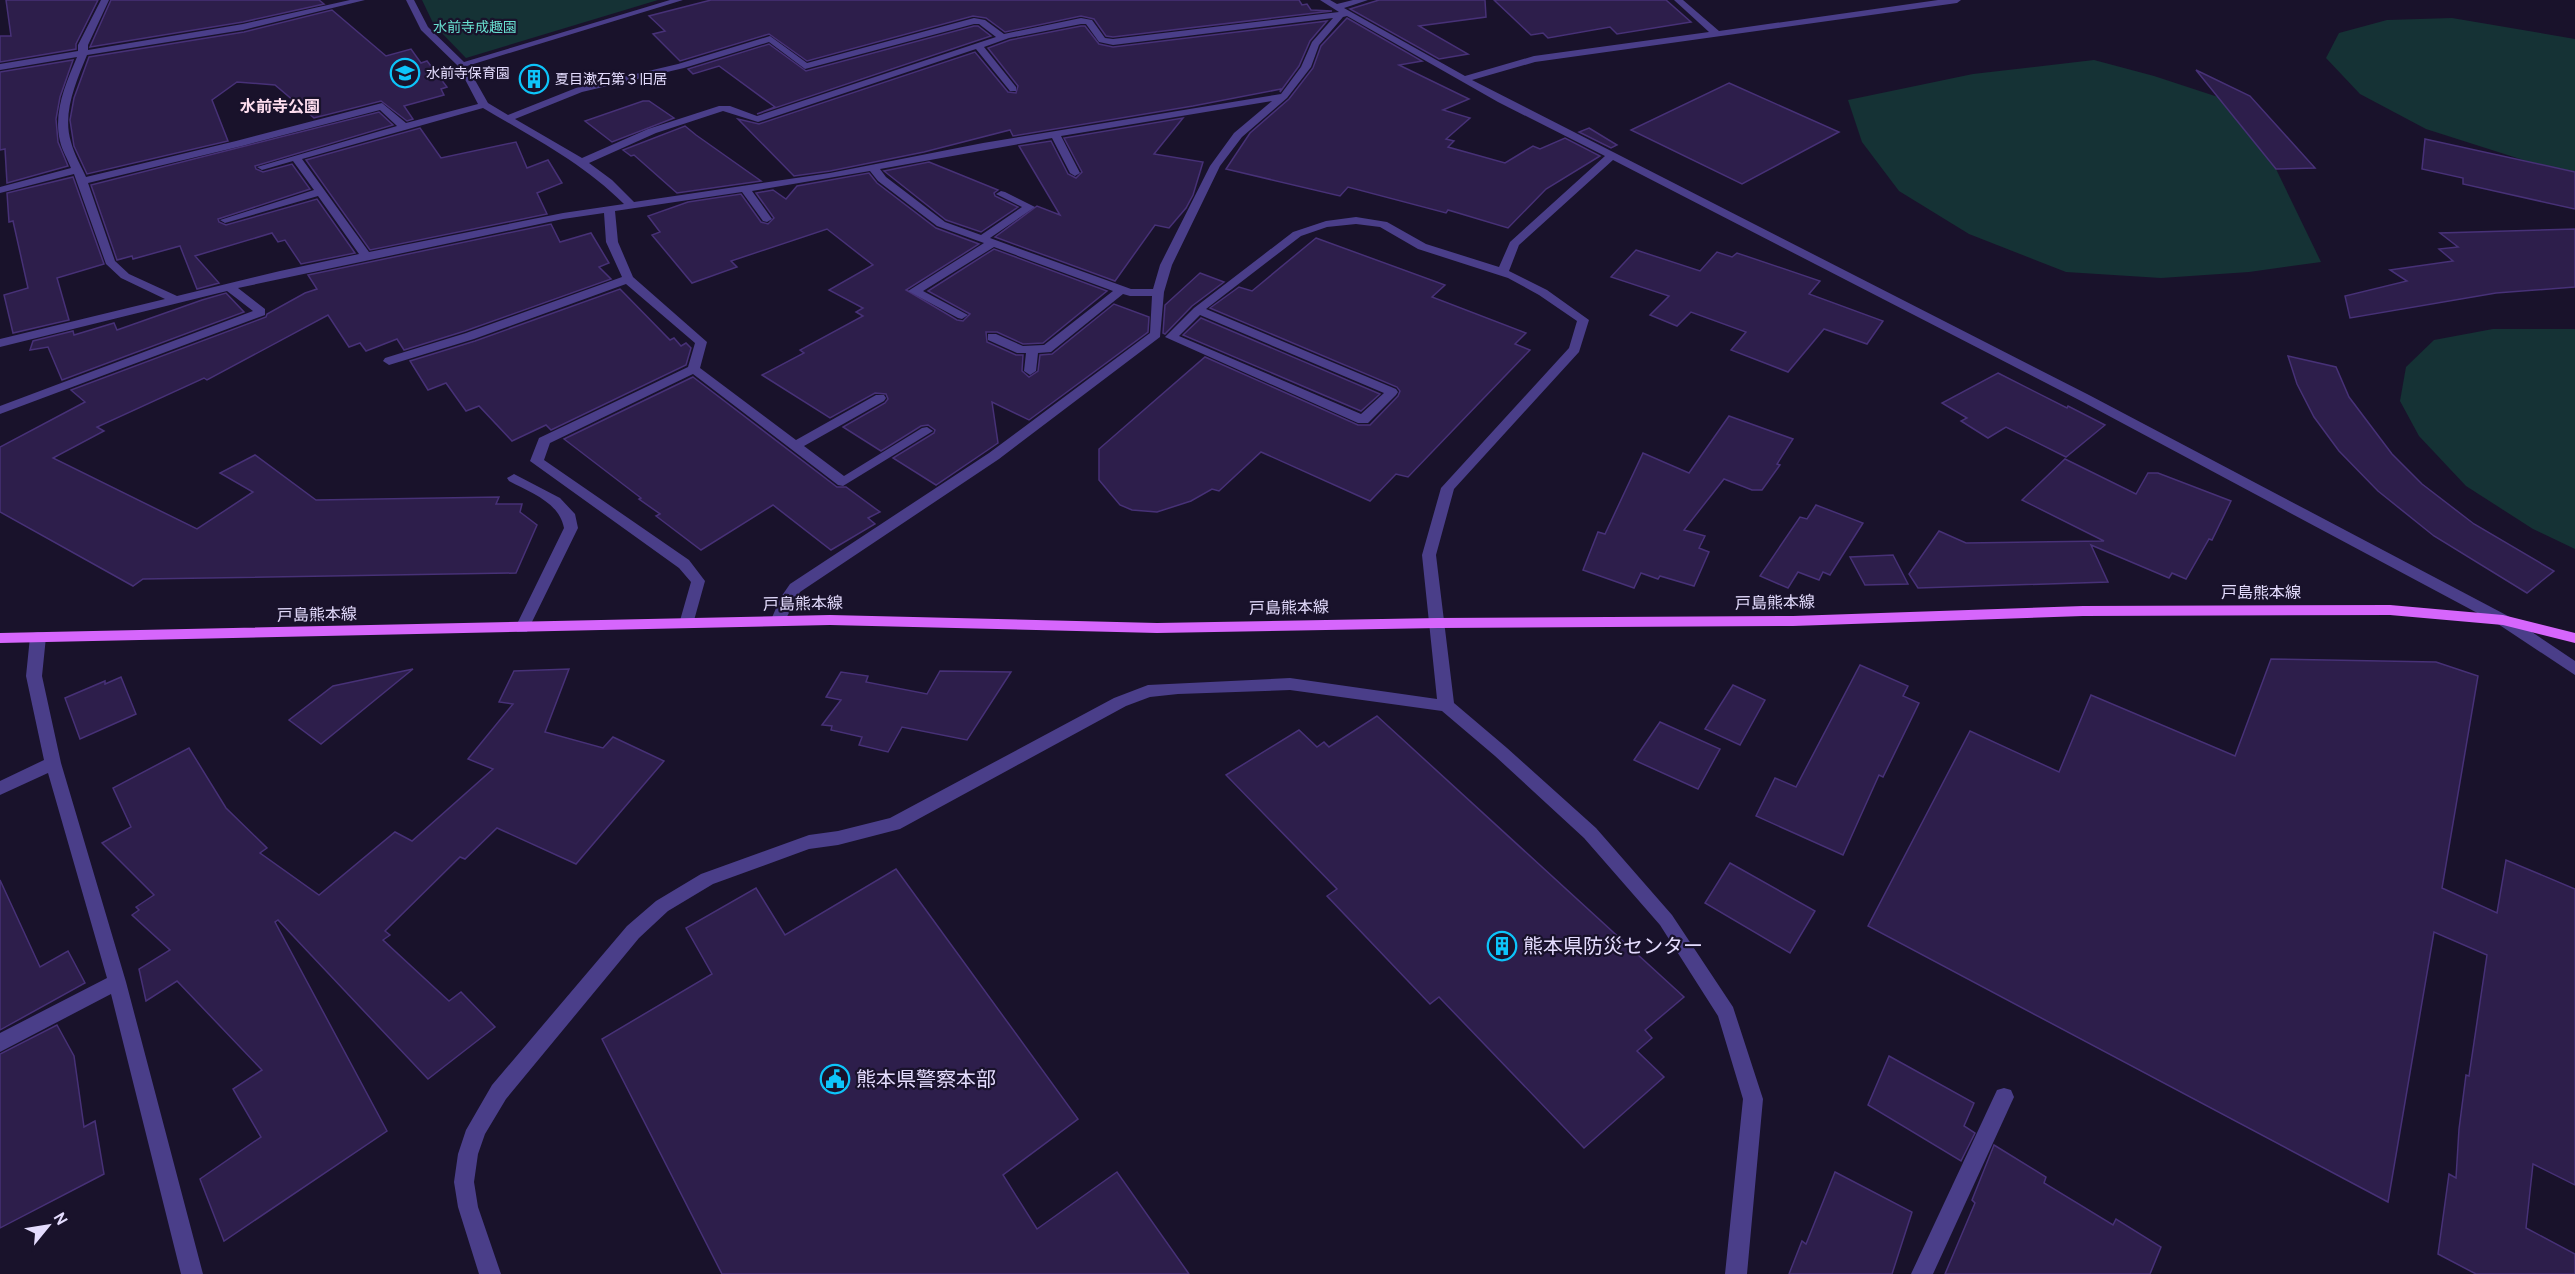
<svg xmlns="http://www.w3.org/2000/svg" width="2575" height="1274" font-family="Overpass,'Noto Sans JP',sans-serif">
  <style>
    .green { fill: #153235 }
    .building { fill: #2d1e4b; stroke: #473177; stroke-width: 1.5 }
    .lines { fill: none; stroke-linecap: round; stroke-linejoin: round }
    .minor { fill: #4a3e89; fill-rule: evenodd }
    .major { fill: #d666fc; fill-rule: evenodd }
    .labels { text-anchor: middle; stroke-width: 4.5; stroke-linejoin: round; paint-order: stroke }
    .far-park-label { font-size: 14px; fill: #68dfd0; stroke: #19122b }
    .far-poi-label { font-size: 14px; fill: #e4dcfe; stroke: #19122b; text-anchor: start }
    .far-quarter-label { font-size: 16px; font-weight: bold; fill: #fedeef; stroke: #19122b }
    .street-label { font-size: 16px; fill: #e4dcfe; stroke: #19122b }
    .near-poi-label { font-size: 20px; fill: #e4dcfe; stroke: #19122b; text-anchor: start }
  </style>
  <rect width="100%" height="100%" fill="#19122b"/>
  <g class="green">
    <polygon points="422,0 658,0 466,58 434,25"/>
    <polygon points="2452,18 2575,39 2575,172 2539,165 2426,129 2360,94 2326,58 2339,33 2387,20"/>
    <polygon points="2094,60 2154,76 2218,97 2276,169 2321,262 2249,272 2161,278 2066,272 1969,234 1899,191 1862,142 1848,100 1973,74"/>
    <polygon points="2493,329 2575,329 2575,549 2533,529 2466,486 2419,436 2400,401 2406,367 2434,340"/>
  </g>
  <g class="building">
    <polygon points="6,0 98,0 76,44 76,49 0,62 0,36 11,36"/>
    <polygon points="111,0 319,0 324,4 243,22 90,47"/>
    <polygon points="711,0 1299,0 1302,5 1307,4 1311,10 1332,11 1113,37 1106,36 1094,19 1081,16 1005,32 986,18 973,16 807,61 769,34 680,61 653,34 665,31 649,16"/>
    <polygon points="1379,0 1485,0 1486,17 1419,26 1468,54 1439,59 1350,9"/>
    <polygon points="1494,0 1666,0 1691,22 1617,34 1610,27 1548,38 1543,33 1531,35"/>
    <polygon points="332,10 386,56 411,49 421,63 427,61 447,87 441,89 444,95 404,106 413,119 407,121 381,101 314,118 275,85 237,82 212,100 228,141 87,174 74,146 70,120 74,98 89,57 244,32"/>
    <polygon points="1347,18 1422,61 1399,65 1469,99 1443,110 1470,118 1446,139 1454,141 1448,147 1505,163 1533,146 1540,149 1565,138 1600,156 1546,189 1508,228 1448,210 1446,213 1348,187 1340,196 1226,169 1250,133 1289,99 1313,68 1321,46"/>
    <polygon points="1327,21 1310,41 1299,66 1280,92 1281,89 1193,106 1013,136 1010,130 924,152 830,171 794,176 738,119 759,124 975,52 1008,92 1016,93 1018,86 988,48 1010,40 1081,26 1085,26 1099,44 1113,47"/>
    <polygon points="974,26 978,26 991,36 757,114 775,107 719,66 693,74 688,69 769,44 806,71"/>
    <polygon points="73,60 60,97 56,119 58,142 68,166 7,183 5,149 0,150 0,72"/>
    <polygon points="2196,70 2250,96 2315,168 2276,169"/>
    <polygon points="1729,83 1839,132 1742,184 1631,130"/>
    <polygon points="643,101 649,101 674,118 612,142 585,121"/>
    <polygon points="379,112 393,125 255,166 256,169 263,172 292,164 310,189 218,219 219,222 226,225 317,199 355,253 301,264 285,240 278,242 272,233 195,256 219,283 197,289 180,246 133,259 132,256 117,260 91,185"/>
    <polygon points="1183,118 1154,154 1203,162 1193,195 1186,208 1169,228 1155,225 1115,281 995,237 1037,206 1060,215 1019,146 1051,141 1068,174 1076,178 1082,172 1064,138"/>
    <polygon points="685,126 696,135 761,181 677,193 634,155 631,156 623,150"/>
    <polygon points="420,128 441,158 516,142 527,168 548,160 562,183 537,193 547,214 370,250 306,160"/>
    <polygon points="1589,128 1617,145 1611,148 1579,132"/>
    <polygon points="2425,139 2575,172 2575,209 2463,184 2463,178 2422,169"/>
    <polygon points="929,162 998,190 994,193 995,196 1018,207 981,232 946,220 884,171"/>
    <polygon points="869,173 877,183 936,228 979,244 906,290 957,320 963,321 970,314 928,291 994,249 1107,291 1043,343 1023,344 997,332 986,332 987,342 1016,355 1023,355 1022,371 1029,377 1038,371 1040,355 1052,354 1114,304 1149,317 1148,332 1029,420 992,402 998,443 936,485 893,458 934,433 935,430 928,425 921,426 881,451 843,427 885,403 888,399 886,394 875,393 830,418 762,375 804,353 800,350 863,316 856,312 863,308 829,290 873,265 827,229 731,261 737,267 692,283 652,235 660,232 648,216 688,202 741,194 761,222 768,224 774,218 756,193 773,190 786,199 797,186"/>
    <polygon points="73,177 104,264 57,278 69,320 13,333 4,295 28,288 13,221 9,222 7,193"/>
    <polygon points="551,224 560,242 591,233 609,263 599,267 611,279 465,331 404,350 397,339 366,351 360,343 349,347 328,315 207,380 204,378 97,427 104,431 53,458 197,529 253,492 220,473 255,455 316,500 499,497 496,504 522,504 520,512 537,525 516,573 143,579 133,586 0,512 0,447 85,402 71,390 266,317 267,314 305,293 317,289 308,275"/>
    <polygon points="2575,229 2575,287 2496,293 2350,318 2345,296 2407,281 2390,270 2453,261 2439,249 2458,247 2440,233"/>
    <polygon points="1316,238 1445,285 1432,297 1526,333 1515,344 1530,350 1408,477 1396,474 1370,501 1261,452 1219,491 1212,489 1191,501 1157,512 1132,510 1120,505 1099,480 1099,449 1205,357 1358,425 1370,425 1398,396 1400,391 1397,387 1210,308 1239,287 1252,291"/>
    <polygon points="1636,250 1700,271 1717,252 1732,257 1737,253 1820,281 1809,294 1883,321 1867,344 1824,329 1788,372 1731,350 1746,332 1691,312 1677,326 1650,315 1669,296 1611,277"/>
    <polygon points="1200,273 1224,282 1192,306 1165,334 1163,333 1165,305"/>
    <polygon points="620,289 670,340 674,338 681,346 686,343 691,348 686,365 551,430 546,425 512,441 479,406 466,411 446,383 428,390 410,361 475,341"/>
    <polygon points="226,293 244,312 62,380 48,347 30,350 33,341 73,331 74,335 114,323 117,330 202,300"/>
    <polygon points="1201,318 1380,394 1361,411 1183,335"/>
    <polygon points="2288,356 2336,367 2349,397 2392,454 2422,484 2474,524 2554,571 2527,593 2434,536 2378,491 2339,451 2314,417 2297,384"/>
    <polygon points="1998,373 2067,408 2068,406 2105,425 2066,457 2006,427 1988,438 1961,421 1967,418 1942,403"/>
    <polygon points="693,377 837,487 846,487 880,512 868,518 875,524 831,550 773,505 701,550 656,516 660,514 639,499 641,498 564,439"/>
    <polygon points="1729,416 1793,439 1777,464 1780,465 1762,490 1752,490 1724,479 1684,530 1705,536 1699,548 1709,552 1694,586 1660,576 1658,579 1641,573 1634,588 1583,570 1598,532 1605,534 1643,453 1689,473"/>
    <polygon points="2065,459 2136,494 2148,473 2158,473 2231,501 2212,540 2209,539 2186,579 2172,573 2169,578 2091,545 2108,582 1918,588 1909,574 1939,531 1966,543 2104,541 2022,500"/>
    <polygon points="1816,505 1863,523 1830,575 1823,572 1819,580 1798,572 1788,588 1760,576 1800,517 1807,519"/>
    <polygon points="1893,555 1908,584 1865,585 1850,557"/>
    <polygon points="2271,659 2436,662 2478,676 2442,888 2497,913 2506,860 2575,889 2575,1185 2533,1164 2526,1228 2575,1254 2575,1274 2476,1274 2438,1254 2449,1174 2456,1178 2459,1129 2466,1075 2469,1076 2487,955 2434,932 2388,1202 1868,926 1970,731 2059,772 2091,695 2235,756"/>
    <polygon points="1860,665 1908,686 1903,696 1919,703 1883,777 1879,775 1843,855 1756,816 1775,778 1796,787"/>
    <polygon points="413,669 321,744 289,720 333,686"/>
    <polygon points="569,669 545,732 603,748 613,737 664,761 576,864 497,828 465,859 460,857 385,931 390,935 383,940 449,1001 461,992 495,1027 428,1079 278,920 275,922 387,1131 224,1241 200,1179 261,1137 233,1089 262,1070 177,981 146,1001 139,969 170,950 132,915 139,910 136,907 154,895 102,843 131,827 113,788 189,748 226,808 267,848 260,853 319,895 395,832 412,841 493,769 468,759 513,704 499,702 514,671"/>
    <polygon points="940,671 1011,672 967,740 902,727 888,752 859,745 862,737 831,730 832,726 822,725 841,700 826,697 841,672 868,676 866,682 927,694"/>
    <polygon points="121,677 136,714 80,739 65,698 105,681 105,684"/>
    <polygon points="1733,685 1765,700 1740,745 1705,729"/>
    <polygon points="1377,716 1684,997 1645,1030 1652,1038 1637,1051 1664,1077 1584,1148 1439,997 1430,1004 1327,896 1337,889 1226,775 1299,730 1317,747 1324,742 1329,747"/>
    <polygon points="1660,722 1720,749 1698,789 1634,760"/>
    <polygon points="1730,863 1815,911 1790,953 1705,903"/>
    <polygon points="896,869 1078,1119 1003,1175 1037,1229 1117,1172 1189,1274 722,1274 602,1039 712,974 686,928 756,888 785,935"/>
    <polygon points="0,880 40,967 68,951 85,983 0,1030"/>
    <polygon points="57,1025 74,1056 84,1127 95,1121 104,1174 0,1228 0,1054"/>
    <polygon points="1889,1056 1974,1103 1964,1126 1975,1133 1961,1161 1868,1105"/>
    <polygon points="1994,1145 2046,1177 2044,1183 2113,1225 2116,1219 2161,1247 2150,1274 1945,1274 1975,1203 1972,1200"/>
    <polygon points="1835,1172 1912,1212 1892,1274 1789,1274 1802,1241 1806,1244"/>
  </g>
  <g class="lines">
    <g class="minor">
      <path d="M101,0H109L88,45V50L243,24L350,0H365L243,30L87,55C76,82 62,113 71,142C74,154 81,166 86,177L236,141L382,103L406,123L478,104L458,66L421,30L406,0H414L428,27L464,62L670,0H683L467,66L488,103L508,115L576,88L678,64L770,36L807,63L974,18L985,20L1004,34L1081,18L1092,20L1105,38L1113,39L1339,12L1320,0H1330L1337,4L1353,0H1368L1344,8L1465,76L1534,56L1709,32L1674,0H1683L1719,31L1938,0H1961L1957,3L1535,62L1472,80L2089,395L2508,616L2575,661V675L2498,624L2081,401L1613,160L1519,245L1509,271L1547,290L1589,320L1579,352L1454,489L1436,555L1454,703L1507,748L1596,828L1672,915L1733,1007L1763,1099L1747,1274H1725L1743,1099L1718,1016L1660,925L1584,838L1495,756L1442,711L1290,690L1178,694L1150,697L1126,706L900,829L838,845L809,849L713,884L668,911L639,938L506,1099L485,1134L478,1154L474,1182L478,1207L501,1274H479L458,1207L454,1182L458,1154L466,1130L492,1085L627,926L656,901L701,874L809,835L838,831L890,818L1114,698L1148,685L1290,678L1437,699L1422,555L1441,488L1569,348L1577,321L1539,295L1508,278L1418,249L1380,227L1356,224L1327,227L1301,236L1206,309L1396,389L1398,392L1396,395L1368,423H1358L1165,337L1194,308L1293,232L1326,221L1356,217L1387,222L1426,244L1499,267L1510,242L1605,156L1498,102L1347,16L1343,17L1319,45L1311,67L1287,98L1242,137L1220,166L1172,265L1164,292L1160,337L999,459L800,592L782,626H772L770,622L781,597L790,584L989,453L1150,333L1152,296H1130L1123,294L1051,352L1038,353L1036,371L1030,375L1024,371L1026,353H1017L988,340V334H996L1023,346L1044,345L1113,291L994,247L923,291L968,315L962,319L958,318L908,291L984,243L937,226L878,181L870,171L752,191L772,219L767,222L763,221L742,192L615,211L618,242L633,277L707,342L700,368L796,440L876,395H884L886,398L884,401L804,446L844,476L922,428L927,427L933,431L843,486L838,485L693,374L550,443L544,460L689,560L705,581L693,624L691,628H681L679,624L691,582L679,568L530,461L539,438L688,367L695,343L626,284L474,339L389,365L383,361L385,358L466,333L622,277L606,242L604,213L563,219L238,288L265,309V315L0,414V406L253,311L227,291L0,347V339L165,299L121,278L106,264L74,174L0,193V187L71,168C68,160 62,150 60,141C53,112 66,83 77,57L0,70V64L78,51V45ZM1333,18L1312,42L1301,67L1281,94L983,143L830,173L634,202L612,180L589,163L656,133L723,111L758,122L976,49L1010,91H1016V87L984,47L1009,38L1081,24H1086L1099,42L1113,45ZM974,24H979L996,37L757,116L730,106H719L648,129L582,158L515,119L582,92L684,68L769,42L805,69ZM1272,101L1234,133L1210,166L1160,265L1153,289H1131L990,238L1035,207L1005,192L1001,191L996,194L1022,207L981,235L945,222L886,177L880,169L1052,138L1070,173L1075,176L1080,173L1061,136ZM483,108C532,137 583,163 624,204L563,213L369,252L302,159ZM380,110L397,126L257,167L262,170L293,161L314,190L220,220L225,223L318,196L359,254L280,271L177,296L129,274L115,261L88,183L242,146ZM1200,315L1384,393L1361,414L1179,336Z"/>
      <path d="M514,474L560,498L575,514L578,528L529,628L527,632H517L515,628L564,528C559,502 531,493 509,481L507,478Z"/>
      <polygon points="38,632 43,633 46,637 42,676 61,763 126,982 203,1274 181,1274 111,994 0,1052 0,1033 107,978 48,773 0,795 0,781 44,760 26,676 30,637 33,633"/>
      <polygon points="2004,1088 2011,1090 2014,1097 1933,1274 1911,1274 1997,1090"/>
    </g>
    <polygon class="major" points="2390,605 2503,615 2575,633 2575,643 2503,625 2390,615 2083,616 1793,626 1438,628 1157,633 830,625 0,643 0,633 830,615 1157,623 1438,618 1793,616 2083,606"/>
  </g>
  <defs>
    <g id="school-ring" transform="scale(1.5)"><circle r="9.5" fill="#19122b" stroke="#0dc4fa" stroke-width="1.5"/><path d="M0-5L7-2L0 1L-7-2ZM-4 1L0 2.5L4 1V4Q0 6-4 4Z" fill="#0dc4fa"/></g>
    <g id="building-ring" transform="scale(1.5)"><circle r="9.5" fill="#19122b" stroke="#0dc4fa" stroke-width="1.5"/><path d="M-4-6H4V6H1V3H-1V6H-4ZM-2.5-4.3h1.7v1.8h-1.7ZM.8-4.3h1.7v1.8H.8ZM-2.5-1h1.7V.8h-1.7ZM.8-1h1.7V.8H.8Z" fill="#0dc4fa"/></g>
    <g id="civic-ring" transform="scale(1.5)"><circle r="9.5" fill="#19122b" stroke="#0dc4fa" stroke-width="1.5"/><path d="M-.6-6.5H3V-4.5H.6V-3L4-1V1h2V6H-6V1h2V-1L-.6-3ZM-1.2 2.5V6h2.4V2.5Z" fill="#0dc4fa"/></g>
  </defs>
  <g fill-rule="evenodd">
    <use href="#school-ring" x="405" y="73"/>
    <use href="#building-ring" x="534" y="79"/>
    <use href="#building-ring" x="1502" y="946"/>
    <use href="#civic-ring" x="835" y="1079"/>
  </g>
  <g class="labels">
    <g class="far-park-label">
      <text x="475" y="32">水前寺成趣園</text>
    </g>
    <g class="far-poi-label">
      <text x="426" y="78">水前寺保育園</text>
      <text x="555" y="84">夏目漱石第３旧居</text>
    </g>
    <g class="far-quarter-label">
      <text x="280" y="112">水前寺公園</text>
    </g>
    <g class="street-label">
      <text x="2261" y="598">戸島熊本線</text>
      <text transform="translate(1775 602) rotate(-1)" y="6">戸島熊本線</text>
      <text transform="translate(803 603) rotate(-1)" y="6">戸島熊本線</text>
      <text transform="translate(1289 607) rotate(-1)" y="6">戸島熊本線</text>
      <text transform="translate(317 614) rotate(-1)" y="6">戸島熊本線</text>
    </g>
    <g class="near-poi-label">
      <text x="1523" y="953">熊本県防災センター</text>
      <text x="856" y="1086">熊本県警察本部</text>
    </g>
  </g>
  <g transform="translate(48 1226) rotate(60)" stroke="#19122b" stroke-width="4.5" paint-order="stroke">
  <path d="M0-4.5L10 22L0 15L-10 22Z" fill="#e4dcfe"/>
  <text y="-9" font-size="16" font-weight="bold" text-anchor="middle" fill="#e4dcfe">N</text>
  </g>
</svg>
